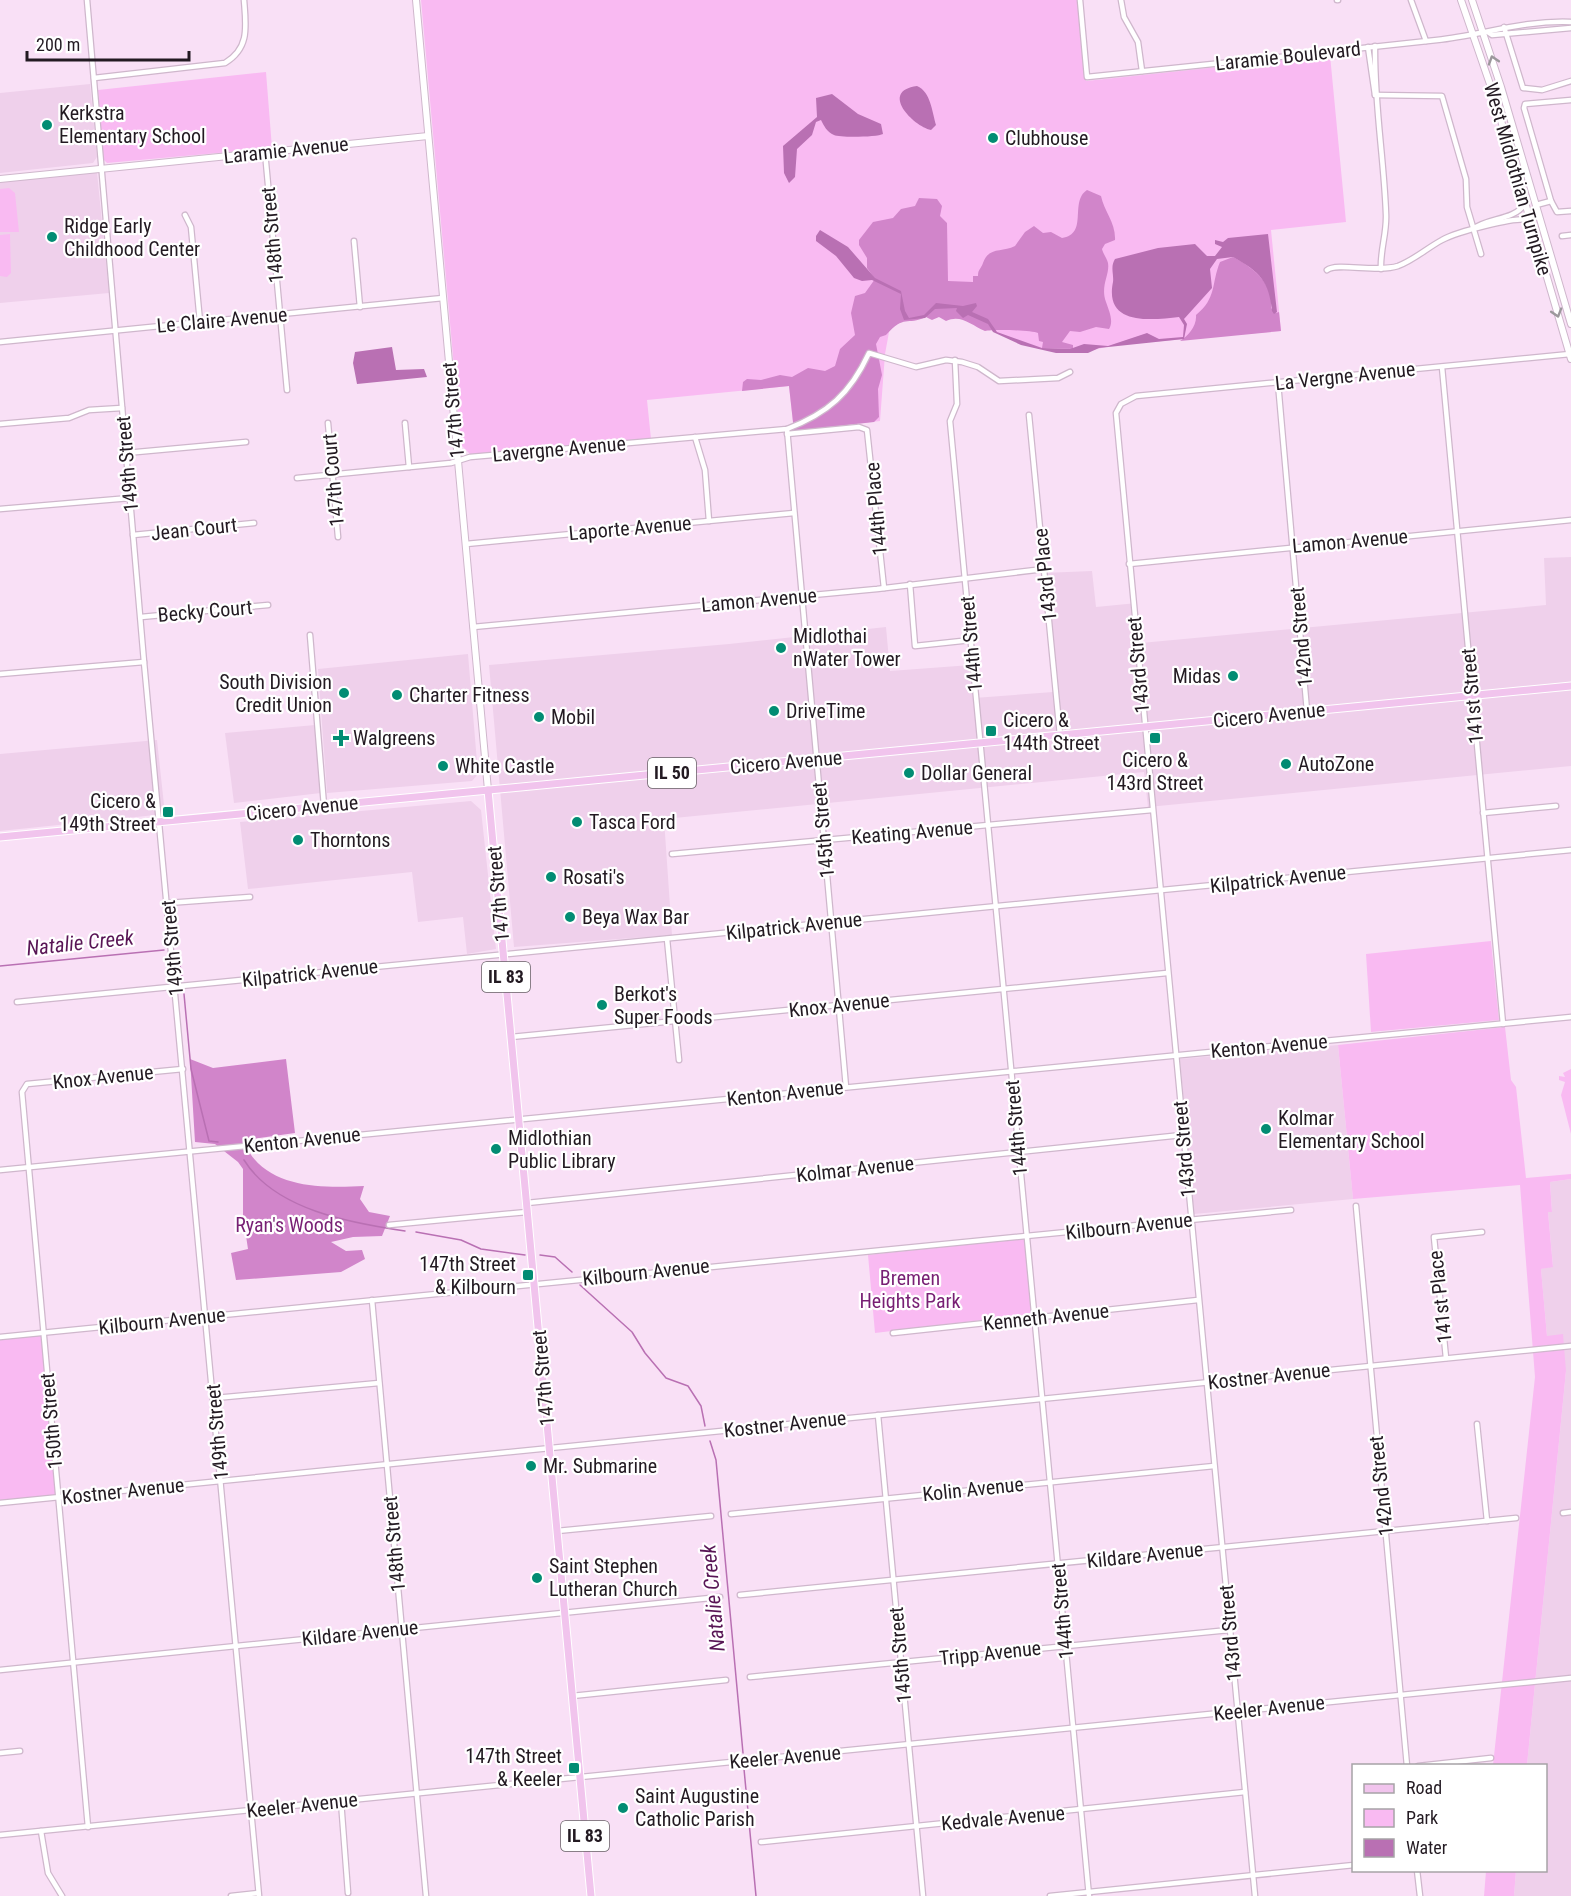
<svg xmlns="http://www.w3.org/2000/svg" width="1571" height="1896" font-family="'Roboto Condensed',sans-serif">
  <style>
    .built { fill: #efd0eb }
    .green { fill: #f9baf2 }
    .forest { fill: #d185ca }
    .water { fill: #b970b3 }
    .lines { fill: none; stroke-linecap: round; stroke-linejoin: round }
    .stream { stroke: #b970b3; stroke-width: 1.5 }
    .street-casing { stroke: #cfb7cc; stroke-width: 7 }
    .secondary-casing { stroke: #cfb7cc; stroke-width: 8 }
    .primary-casing { stroke: #fff; stroke-width: 9 }
    .street { stroke: #fff; stroke-width: 4.5 }
    .secondary { stroke: #fff; stroke-width: 6 }
    .primary { stroke: #f1c4ed; stroke-width: 7 }
    .oneway { stroke: #9c989c }
    .poi-dot { fill: #028c73; stroke: #fff; stroke-width: 2 }
    .labels { text-anchor: middle; stroke-width: 4.5; stroke-linejoin: round; paint-order: stroke }
    .shield { fill: #fff; stroke: #655f64; stroke-width: 1.5 }
    .shield-label { font-size: 18px; font-weight: bold; fill: #231a22 }
    .street-label { font-size: 20px; fill: #231a22; stroke: #fff }
    .poi-label { font-size: 20px; fill: #231a22; stroke: #fff; text-anchor: start }
    .park-label { font-size: 20px; fill: #781f74; stroke: #fff }
    .water-label { font-size: 21px; font-style: italic; fill: #581555; stroke: #fff }
  </style>
  <rect width="100%" height="100%" fill="#f9e0f6"/>
  <g class="built">
    <polygon points="90,84 97,157 93,163 0,173 0,93"/>
    <polygon points="97,172 109,293 0,303 0,181"/>
    <polygon points="1571,557 1571,766 1148,807 1144,772 664,819 672,935 514,947 489,665 729,644 886,627 890,671 971,665 974,698 1053,692 1043,573 1092,571 1096,607 1137,603 1141,643 1546,605 1544,558"/>
    <polygon points="468,654 478,774 472,781 327,793 318,669"/>
    <polygon points="315,725 321,793 234,803 225,733"/>
    <polygon points="157,740 165,814 0,831 0,754"/>
    <polygon points="471,801 481,810 496,949 467,954 463,917 418,922 412,872 248,889 240,822"/>
    <polygon points="1338,1045 1353,1199 1194,1214 1180,1059"/>
    <polygon points="1571,1179 1571,1896 1514,1896 1516,1871 1546,1870 1546,1766 1527,1765 1566,1371 1547,1336 1541,1269 1553,1266 1548,1212 1552,1211 1550,1182"/>
  </g>
  <g class="green">
    <polygon points="421,0 1078,0 1086,81 1330,55 1346,222 1271,230 1281,331 1115,345 1093,350 1039,349 997,333 979,318 892,316 885,354 880,421 794,431 789,386 647,400 651,439 470,454 461,445"/>
    <polygon points="266,72 272,148 107,163 103,159 98,90"/>
    <polygon points="9,188 15,193 19,232 0,232 0,189"/>
    <polygon points="10,234 11,273 7,277 0,276 0,235"/>
    <polygon points="1491,941 1499,1020 1371,1032 1366,954"/>
    <polygon points="1505,1027 1511,1080 1516,1087 1526,1178 1571,1174 1571,1179 1550,1182 1552,1212 1548,1212 1553,1267 1541,1269 1547,1336 1563,1334 1566,1371 1527,1765 1493,1765 1535,1377 1520,1185 1353,1199 1338,1045"/>
    <polygon points="1571,1069 1571,1134 1561,1095 1565,1082 1559,1080 1559,1076 1565,1077 1563,1073"/>
    <polygon points="1025,1238 1032,1314 875,1333 868,1255"/>
    <polygon points="43,1333 57,1497 0,1503 0,1337"/>
    <polygon points="1486,1871 1516,1871 1514,1896 1484,1896"/>
  </g>
  <g class="forest">
    <path d="M1087,190L1101,196C1104,211 1116,223 1115,240L1105,244L1102,249C1103,254 1107,258 1108,263C1110,275 1100,286 1106,302C1109,311 1114,321 1109,329L1096,327L1080,332L1070,331L1062,342L1073,345V349L1042,348L1043,342L1039,341L1038,333C1031,330 992,329 985,331C971,325 961,314 946,321L939,317L932,320L926,317C906,326 905,314 886,335L880,337L876,344L882,375L878,389L879,417L874,422L794,431L789,386L742,391L743,382L747,379L761,380L780,375L792,377L808,368L825,371L835,366L840,349L855,335L851,313L855,296L865,293L875,279L867,268V258L859,245V240L873,222L893,218L901,209L915,206L919,198L937,199L942,206L940,216L947,223L948,281L973,282V276H978C978,269 981,269 983,263C989,246 1002,253 1015,246L1025,232L1034,226L1043,233L1051,232L1062,238C1089,234 1069,202 1087,190Z"/>
    <path d="M1233,257C1252,267 1274,283 1271,308L1276,313L1279,312L1281,331L1180,341C1188,336 1197,326 1196,315C1217,298 1211,284 1220,262Z"/>
    <path d="M190,1059L213,1068L286,1059L295,1133L253,1139L249,1152C273,1189 325,1188 364,1186L360,1199L369,1212L390,1216L382,1236L353,1237L331,1242L346,1251L362,1250L365,1259L341,1272L236,1280L231,1253L248,1249L243,1216V1169L238,1162L215,1144L195,1142Z"/>
  </g>
  <g class="water">
    <path d="M917,86C931,92 932,112 936,125L931,130C913,126 879,91 917,86Z"/>
    <path d="M832,94L858,114L881,124L883,134C878,137 840,138 834,135C827,132 824,126 821,120L816,122L812,135L797,149L795,177L789,183L784,173L783,146L817,117L816,98Z"/>
    <path d="M820,230L848,247L875,278L901,291L905,311L909,318L924,315L936,303L963,306L976,303L977,306L972,312L988,319L997,332L1042,348L1070,349L1084,344L1108,346L1147,333L1159,339L1183,337L1184,325L1179,317C1151,320 1104,326 1113,282C1114,274 1110,267 1115,259L1158,248L1195,244L1207,256H1215L1222,247L1215,244V240L1223,242L1228,238L1268,234L1277,312L1274,314L1272,311C1269,281 1260,272 1233,257L1217,259L1210,269L1212,288L1184,319L1187,324L1184,339L1099,348L1088,353H1056L1021,345L993,332L988,324L968,315L963,318L956,311L957,308L935,309L925,318L904,320L900,309L901,294L872,280L862,281L854,278L836,256L816,241V236Z"/>
    <polygon points="392,347 396,370 424,369 427,377 357,384 353,363 355,352"/>
  </g>
  <g class="lines">
    <g class="stream">
      <polyline points="179,959 182,977"/>
      <polyline points="0,966 164,950"/>
      <polyline points="184,994 191,1069 209,1141 218,1142"/>
      <path d="M244,1160C275,1210 351,1223 405,1231"/>
      <polyline points="416,1232 461,1240 481,1249 525,1255"/>
      <polyline points="540,1255 555,1257 572,1272"/>
      <polyline points="580,1285 632,1332 645,1353 666,1378 688,1386 701,1406 705,1426"/>
      <polyline points="710,1441 716,1460 743,1753"/>
      <polyline points="744,1769 756,1896"/>
    </g>
    <g class="street-casing">
      <g id="street">
        <polyline points="87,0 144,662 259,1896"/>
        <path d="M1080,0L1087,77C1204,65 1320,53 1437,40C1482,35 1524,20 1571,22"/>
        <polyline points="1121,0 1124,17 1138,42 1142,71"/>
        <polyline points="1337,0 1338,0"/>
        <polyline points="1411,0 1426,41"/>
        <polyline points="1504,27 1523,88 1542,90 1571,81"/>
        <polyline points="1489,33 1492,35 1571,28"/>
        <path d="M1375,46C1374,103 1384,158 1386,214C1387,233 1380,250 1381,269"/>
        <polyline points="1368,47 1375,95"/>
        <path d="M94,78L225,63C250,48 246,26 244,0"/>
        <polyline points="1375,95 1442,96 1466,179 1467,207 1481,254"/>
        <polyline points="265,152 287,390"/>
        <polyline points="1551,201 1524,108 1525,104 1571,100"/>
        <polyline points="1536,205 1551,201 1557,212 1571,211"/>
        <polyline points="185,215 191,227 200,322"/>
        <path d="M1473,229C1489,217 1513,221 1525,204"/>
        <polyline points="1562,236 1571,235"/>
        <polyline points="354,241 360,307"/>
        <path d="M1327,270C1337,262 1377,273 1398,266C1414,260 1427,248 1442,240C1456,232 1517,216 1530,220"/>
        <polyline points="0,342 443,298"/>
        <polyline points="955,360 957,404 950,421 1089,1896"/>
        <polyline points="1442,367 1503,1024"/>
        <polyline points="1278,383 1307,711"/>
        <polyline points="1029,415 1060,735"/>
        <polyline points="328,423 338,537"/>
        <polyline points="405,423 409,467"/>
        <polyline points="0,424 69,418 89,410 122,408"/>
        <polyline points="787,429 846,1087"/>
        <polyline points="787,434 859,427 867,430 884,588"/>
        <polyline points="695,437 705,470 709,521"/>
        <polyline points="126,453 246,442"/>
        <path d="M297,478L451,463L470,457L787,429C828,413 850,394 869,353L916,367L946,360L962,362L978,367L999,381L1058,378L1070,372"/>
        <polyline points="0,509 130,498"/>
        <polyline points="133,535 254,523"/>
        <polyline points="466,544 794,513"/>
        <polyline points="1129,564 1571,520"/>
        <polyline points="910,584 915,646 971,640"/>
        <polyline points="141,617 268,605"/>
        <polyline points="473,627 877,589 1044,569"/>
        <polyline points="310,635 324,806"/>
        <polyline points="0,674 144,662"/>
        <polyline points="1483,813 1556,806"/>
        <polyline points="672,854 1152,810"/>
        <polyline points="168,903 250,897"/>
        <polyline points="667,939 679,1060"/>
        <polyline points="17,1002 1571,850"/>
        <polyline points="511,1037 1167,973"/>
        <polyline points="0,1170 1571,1017"/>
        <polyline points="527,1203 1182,1135"/>
        <polyline points="1356,1206 1407,1766"/>
        <polyline points="389,1225 527,1212"/>
        <polyline points="372,1300 426,1896"/>
        <polyline points="893,1333 1198,1300"/>
        <polyline points="0,1337 1291,1210"/>
        <polyline points="1446,1358 1434,1237 1482,1232"/>
        <polyline points="215,1398 379,1383"/>
        <polyline points="878,1415 923,1896"/>
        <polyline points="1477,1424 1487,1521"/>
        <polyline points="0,1503 1571,1346"/>
        <polyline points="1563,1513 1571,1512"/>
        <polyline points="731,1514 1214,1466"/>
        <polyline points="557,1531 711,1516"/>
        <polyline points="740,1595 1516,1518"/>
        <polyline points="0,1670 720,1597"/>
        <polyline points="750,1677 1229,1630"/>
        <polyline points="572,1696 726,1680"/>
        <polyline points="0,1753 20,1751"/>
        <polyline points="1418,1766 1491,1758"/>
        <polyline points="341,1801 348,1893"/>
        <polyline points="88,1827 22,1092 27,1084 183,1069"/>
        <polyline points="41,1831 48,1873 62,1896"/>
        <polyline points="0,1835 1571,1678"/>
        <polyline points="761,1842 1245,1792"/>
        <polyline points="1417,1870 1420,1896"/>
        <polyline points="231,1896 258,1893"/>
        <polyline points="1050,1896 1354,1865"/>
        <polyline points="1255,1896 1116,413 1121,404 1136,396 1570,354"/>
      </g>
    </g>
    <g class="secondary-casing">
      <g id="secondary">
        <polyline points="416,0 488,790"/>
        <polyline points="1461,0 1492,90 1571,359"/>
        <polyline points="1472,0 1501,87 1571,324"/>
        <polyline points="0,179 428,136"/>
      </g>
    </g>
    <g class="primary-casing">
      <g id="primary">
        <polyline points="488,790 591,1896"/>
        <polyline points="0,837 1571,686"/>
      </g>
    </g>
    <use href="#street" class="street"/>
    <use href="#secondary" class="secondary"/>
    <use href="#primary" class="primary"/>
  </g>
  <defs><path id="oneway-chevron" d="M-2-3.5L2.5 0L-2 3.5" fill="none" stroke-width="1.6" stroke-linecap="round" stroke-linejoin="round" transform="scale(1.5)"/></defs>
  <g class="oneway">
    <use href="#oneway-chevron" transform="translate(1493 60) rotate(-108)"/>
    <use href="#oneway-chevron" transform="translate(1557 313) rotate(73)"/>
  </g>
  <g class="poi-dot">
    <circle cx="47" cy="125" r="6"/>
    <circle cx="993" cy="138" r="6"/>
    <circle cx="52" cy="237" r="6"/>
    <circle cx="781" cy="648" r="6"/>
    <circle cx="1233" cy="676" r="6"/>
    <circle cx="344" cy="693" r="6"/>
    <circle cx="397" cy="695" r="6"/>
    <circle cx="774" cy="711" r="6"/>
    <circle cx="539" cy="717" r="6"/>
    <rect x="985" y="725" width="12" height="12" rx="3"/>
    <path d="M338 729h6v6h6v6h-6v6h-6v-6h-6v-6h6z"/>
    <rect x="1149" y="732" width="12" height="12" rx="3"/>
    <circle cx="1286" cy="764" r="6"/>
    <circle cx="443" cy="766" r="6"/>
    <circle cx="909" cy="773" r="6"/>
    <rect x="162" y="806" width="12" height="12" rx="3"/>
    <circle cx="577" cy="822" r="6"/>
    <circle cx="298" cy="840" r="6"/>
    <circle cx="551" cy="877" r="6"/>
    <circle cx="570" cy="917" r="6"/>
    <circle cx="602" cy="1005" r="6"/>
    <circle cx="1266" cy="1129" r="6"/>
    <circle cx="496" cy="1149" r="6"/>
    <rect x="522" y="1269" width="12" height="12" rx="3"/>
    <circle cx="531" cy="1466" r="6"/>
    <circle cx="537" cy="1578" r="6"/>
    <rect x="568" y="1762" width="12" height="12" rx="3"/>
    <circle cx="623" cy="1808" r="6"/>
  </g>
  <g class="labels">
    <g class="shield">
      <rect x="648" y="758" width="48" height="30" rx="4.5"/>
      <rect x="482" y="962" width="48" height="30" rx="4.5"/>
      <rect x="561" y="1821" width="48" height="30" rx="4.5"/>
    </g>
    <g class="shield-label">
      <text x="672" y="779">IL 50</text>
      <text x="506" y="983">IL 83</text>
      <text x="585" y="1842">IL 83</text>
    </g>
    <g class="street-label">
      <text transform="translate(1288 56) rotate(-6)" y="7">Laramie Boulevard</text>
      <text transform="translate(286 150) rotate(-6)" y="7">Laramie Avenue</text>
      <text transform="translate(1518 179) rotate(74)" y="7">West Midlothian Turnpike</text>
      <text transform="translate(272 235) rotate(-95)" y="7">148th Street</text>
      <text transform="translate(222 320) rotate(-5)" y="7">Le Claire Avenue</text>
      <text transform="translate(1345 376) rotate(-6)" y="7">La Vergne Avenue</text>
      <text transform="translate(453 410) rotate(-95)" y="7">147th Street</text>
      <text transform="translate(559 449) rotate(-5)" y="7">Lavergne Avenue</text>
      <text transform="translate(127 464) rotate(-95)" y="7">149th Street</text>
      <text transform="translate(333 480) rotate(-95)" y="7">147th Court</text>
      <text transform="translate(876 509) rotate(-95)" y="7">144th Place</text>
      <text transform="translate(630 528) rotate(-5)" y="7">Laporte Avenue</text>
      <text transform="translate(194 529) rotate(-6)" y="7">Jean Court</text>
      <text transform="translate(1350 541) rotate(-5)" y="7">Lamon Avenue</text>
      <text transform="translate(1045 575) rotate(-96)" y="7">143rd Place</text>
      <text transform="translate(759 600) rotate(-5)" y="7">Lamon Avenue</text>
      <text transform="translate(205 611) rotate(-5)" y="7">Becky Court</text>
      <text transform="translate(1301 637) rotate(-95)" y="7">142nd Street</text>
      <text transform="translate(971 644) rotate(-95)" y="7">144th Street</text>
      <text transform="translate(1138 665) rotate(-95)" y="7">143rd Street</text>
      <text transform="translate(1472 696) rotate(-95)" y="7">141st Street</text>
      <text transform="translate(1269 715) rotate(-6)" y="7">Cicero Avenue</text>
      <text transform="translate(786 762) rotate(-5)" y="7">Cicero Avenue</text>
      <text transform="translate(302 808) rotate(-6)" y="7">Cicero Avenue</text>
      <text transform="translate(823 830) rotate(-95)" y="7">145th Street</text>
      <text transform="translate(912 832) rotate(-5)" y="7">Keating Avenue</text>
      <text transform="translate(1278 879) rotate(-6)" y="7">Kilpatrick Avenue</text>
      <text transform="translate(498 894) rotate(-95)" y="7">147th Street</text>
      <text transform="translate(794 926) rotate(-6)" y="7">Kilpatrick Avenue</text>
      <text transform="translate(172 948) rotate(-95)" y="7">149th Street</text>
      <text transform="translate(310 973) rotate(-6)" y="7">Kilpatrick Avenue</text>
      <text transform="translate(839 1005) rotate(-6)" y="7">Knox Avenue</text>
      <text transform="translate(1269 1046) rotate(-5)" y="7">Kenton Avenue</text>
      <text transform="translate(103 1077) rotate(-6)" y="7">Knox Avenue</text>
      <text transform="translate(785 1093) rotate(-6)" y="7">Kenton Avenue</text>
      <text transform="translate(1016 1128) rotate(-95)" y="7">144th Street</text>
      <text transform="translate(302 1140) rotate(-6)" y="7">Kenton Avenue</text>
      <text transform="translate(1184 1149) rotate(-95)" y="7">143rd Street</text>
      <text transform="translate(855 1169) rotate(-6)" y="7">Kolmar Avenue</text>
      <text transform="translate(1129 1226) rotate(-6)" y="7">Kilbourn Avenue</text>
      <text transform="translate(646 1272) rotate(-6)" y="7">Kilbourn Avenue</text>
      <text transform="translate(1440 1297) rotate(-96)" y="7">141st Place</text>
      <text transform="translate(1046 1317) rotate(-6)" y="7">Kenneth Avenue</text>
      <text transform="translate(162 1321) rotate(-6)" y="7">Kilbourn Avenue</text>
      <text transform="translate(1269 1376) rotate(-6)" y="7">Kostner Avenue</text>
      <text transform="translate(543 1378) rotate(-95)" y="7">147th Street</text>
      <text transform="translate(51 1421) rotate(-95)" y="7">150th Street</text>
      <text transform="translate(785 1424) rotate(-6)" y="7">Kostner Avenue</text>
      <text transform="translate(217 1432) rotate(-95)" y="7">149th Street</text>
      <text transform="translate(1381 1486) rotate(-96)" y="7">142nd Street</text>
      <text transform="translate(973 1489) rotate(-6)" y="7">Kolin Avenue</text>
      <text transform="translate(123 1491) rotate(-6)" y="7">Kostner Avenue</text>
      <text transform="translate(394 1544) rotate(-95)" y="7">148th Street</text>
      <text transform="translate(1145 1555) rotate(-6)" y="7">Kildare Avenue</text>
      <text transform="translate(1062 1611) rotate(-95)" y="7">144th Street</text>
      <text transform="translate(360 1633) rotate(-6)" y="7">Kildare Avenue</text>
      <text transform="translate(1230 1633) rotate(-95)" y="7">143rd Street</text>
      <text transform="translate(990 1653) rotate(-6)" y="7">Tripp Avenue</text>
      <text transform="translate(900 1655) rotate(-95)" y="7">145th Street</text>
      <text transform="translate(1269 1708) rotate(-6)" y="7">Keeler Avenue</text>
      <text transform="translate(785 1757) rotate(-5)" y="7">Keeler Avenue</text>
      <text transform="translate(302 1805) rotate(-6)" y="7">Keeler Avenue</text>
      <text transform="translate(1003 1818) rotate(-5)" y="7">Kedvale Avenue</text>
    </g>
    <g class="poi-label">
      <text x="59" y="120">Kerkstra<tspan x="59" dy="23">Elementary School</tspan></text>
      <text x="1005" y="145">Clubhouse</text>
      <text x="64" y="233">Ridge Early<tspan x="64" dy="23">Childhood Center</tspan></text>
      <text x="793" y="643">Midlothai<tspan x="793" dy="23">nWater Tower</tspan></text>
      <text x="1221" y="683" text-anchor="end">Midas</text>
      <text x="332" y="689" text-anchor="end">South Division<tspan x="332" dy="23">Credit Union</tspan></text>
      <text x="409" y="702">Charter Fitness</text>
      <text x="786" y="718">DriveTime</text>
      <text x="551" y="724">Mobil</text>
      <text x="1003" y="727">Cicero &amp;<tspan x="1003" dy="23">144th Street</tspan></text>
      <text x="353" y="745">Walgreens</text>
      <text x="1155" y="767" text-anchor="middle">Cicero &amp;<tspan x="1155" dy="23">143rd Street</tspan></text>
      <text x="1298" y="771">AutoZone</text>
      <text x="455" y="773">White Castle</text>
      <text x="921" y="780">Dollar General</text>
      <text x="156" y="808" text-anchor="end">Cicero &amp;<tspan x="156" dy="23">149th Street</tspan></text>
      <text x="589" y="829">Tasca Ford</text>
      <text x="310" y="847">Thorntons</text>
      <text x="563" y="884">Rosati's</text>
      <text x="582" y="924">Beya Wax Bar</text>
      <text x="614" y="1001">Berkot's<tspan x="614" dy="23">Super Foods</tspan></text>
      <text x="1278" y="1125">Kolmar<tspan x="1278" dy="23">Elementary School</tspan></text>
      <text x="508" y="1145">Midlothian<tspan x="508" dy="23">Public Library</tspan></text>
      <text x="516" y="1271" text-anchor="end">147th Street<tspan x="516" dy="23">&amp; Kilbourn</tspan></text>
      <text x="543" y="1473">Mr. Submarine</text>
      <text x="549" y="1573">Saint Stephen<tspan x="549" dy="23">Lutheran Church</tspan></text>
      <text x="562" y="1763" text-anchor="end">147th Street<tspan x="562" dy="23">&amp; Keeler</tspan></text>
      <text x="635" y="1803">Saint Augustine<tspan x="635" dy="23">Catholic Parish</tspan></text>
    </g>
    <g class="park-label">
      <text x="289" y="1232">Ryan's Woods</text>
      <text x="910" y="1285">Bremen<tspan x="910" dy="23">Heights Park</tspan></text>
    </g>
    <g class="water-label">
      <text transform="translate(80 943) rotate(-6)" y="7">Natalie Creek</text>
      <text transform="translate(713 1598) rotate(-95)" y="7">Natalie Creek</text>
    </g>
  </g>
  <rect x="1352" y="1764" width="195" height="108" fill="#ffffff" stroke="#a7a3a7" stroke-width="1.5"/>
  <rect x="1364" y="1784" width="30" height="9" fill="#f1c4ed" stroke="#a7a3a7" stroke-width="1.5"/>
  <text x="1406" y="1794" font-size="18" fill="#231a22">Road</text>
  <rect x="1364" y="1809" width="30" height="18" fill="#f9baf2" stroke="#a7a3a7" stroke-width="1.5"/>
  <text x="1406" y="1824" font-size="18" fill="#231a22">Park</text>
  <rect x="1364" y="1839" width="30" height="18" fill="#b970b3" stroke="#a7a3a7" stroke-width="1.5"/>
  <text x="1406" y="1854" font-size="18" fill="#231a22">Water</text>
  <path d="M27 51v9h162v-9" fill="none" stroke="#231a22" stroke-width="3"/>
  <text x="36" y="51" font-size="18" fill="#231a22" stroke="#ffffff" stroke-width="4.5" paint-order="stroke">200 m</text>
</svg>
